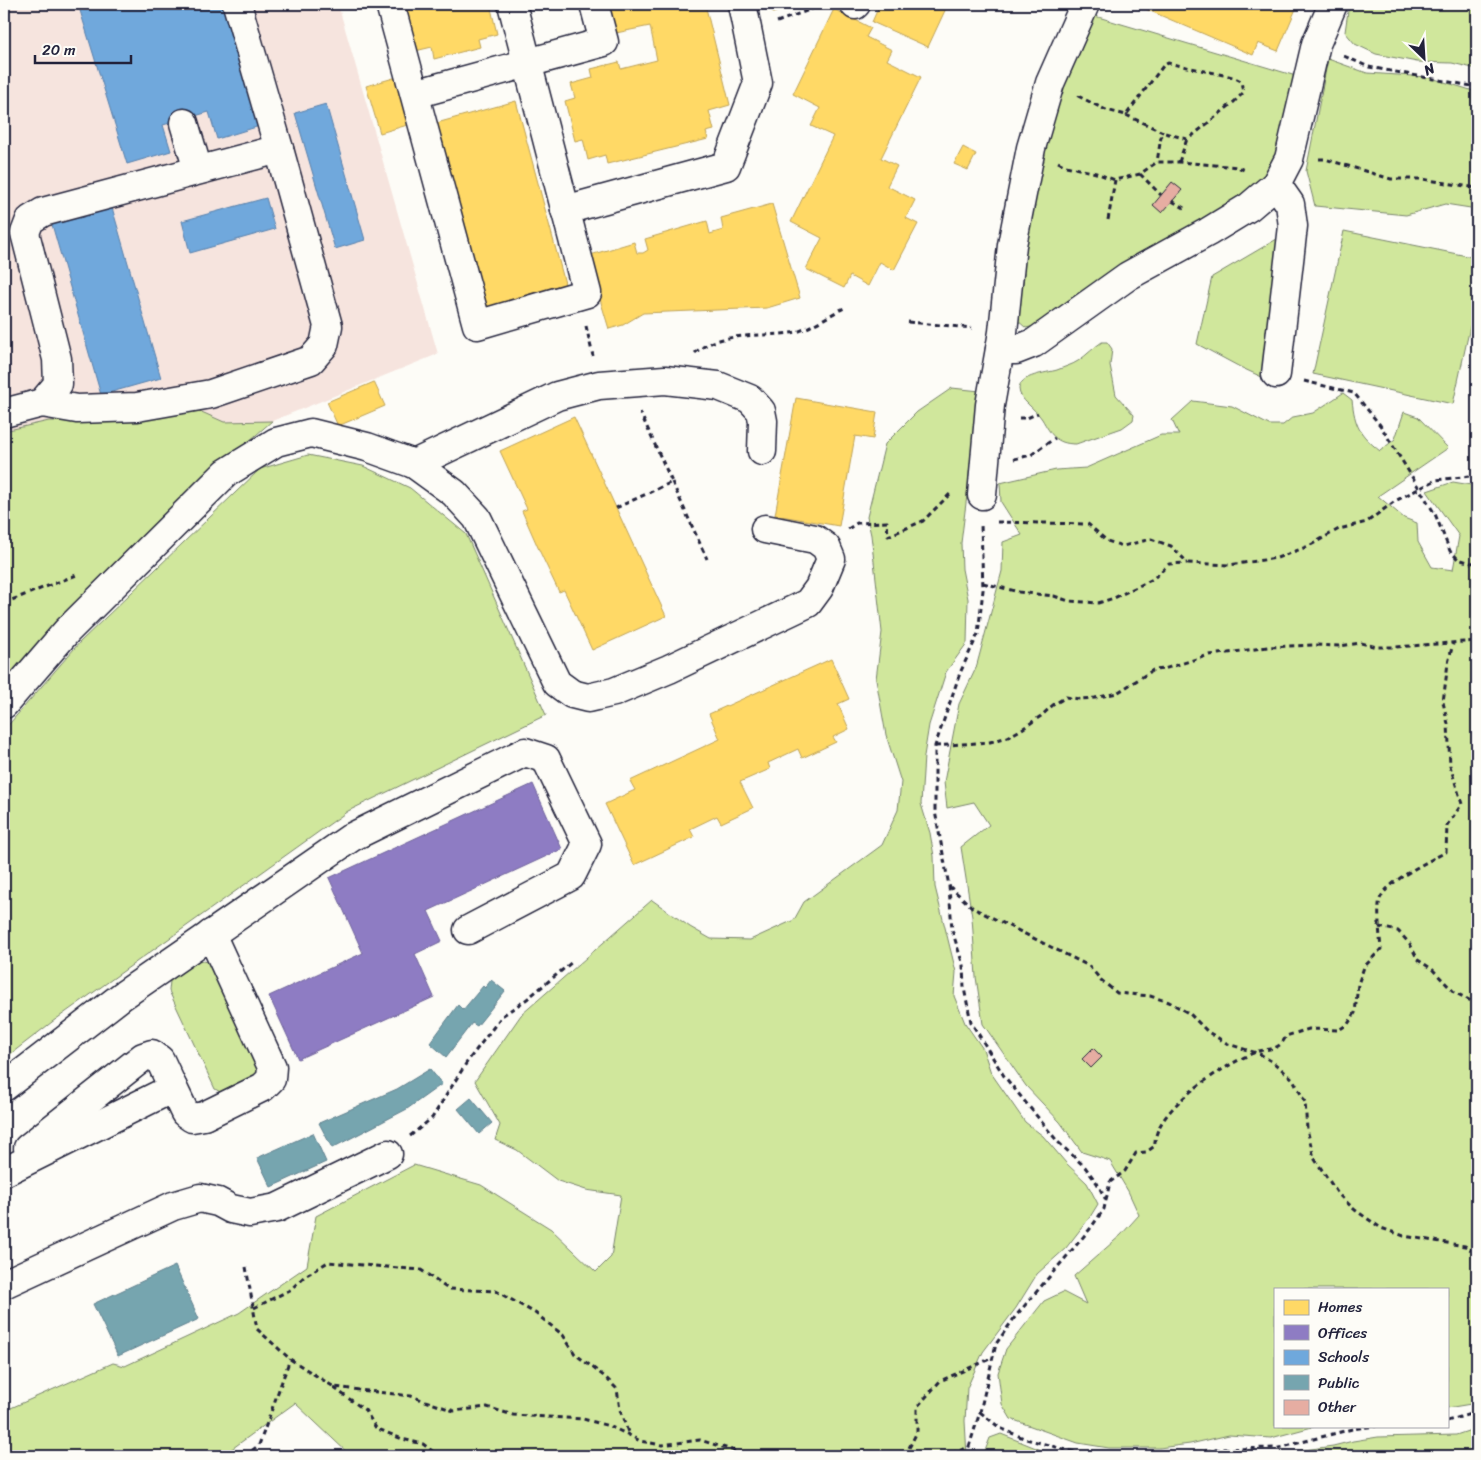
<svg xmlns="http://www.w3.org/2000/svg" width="1481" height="1460" font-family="Sriracha,sans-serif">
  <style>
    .built { fill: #f6e4de }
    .green { fill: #d0e79c; stroke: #79846c }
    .homes { fill: #ffd966; stroke: #bda259 }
    .offices { fill: #8e7cc3; stroke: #6e619a }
    .schools { fill: #6fa8dc; stroke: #5880ac }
    .public { fill: #76a5af; stroke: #5d7e8c }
    .building { fill: #e6ada2; stroke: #22223b }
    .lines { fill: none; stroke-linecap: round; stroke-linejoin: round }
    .minor-casing { stroke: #22223b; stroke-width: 31 }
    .path { stroke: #22223b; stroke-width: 3; stroke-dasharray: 5 4; stroke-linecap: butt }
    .minor { stroke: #fdfcf7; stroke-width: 28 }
  </style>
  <rect width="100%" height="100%" fill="#fdfcf7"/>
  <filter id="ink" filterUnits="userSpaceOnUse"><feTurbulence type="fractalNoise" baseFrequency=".02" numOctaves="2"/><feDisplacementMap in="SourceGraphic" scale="10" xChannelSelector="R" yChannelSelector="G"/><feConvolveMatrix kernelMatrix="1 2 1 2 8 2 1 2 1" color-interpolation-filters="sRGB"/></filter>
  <g filter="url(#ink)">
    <polygon class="built" points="4,4 338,4 438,354 272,421 4,542"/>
    <g class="green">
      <polygon points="1349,4 1477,4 1477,69 1452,63 1417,62 1376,54 1355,44 1345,32"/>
      <polygon points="1088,14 1296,76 1286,139 1267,174 1250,195 1035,326 1026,328 1017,320 1024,237 1045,144 1062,75"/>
      <polygon points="1328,59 1367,73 1428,77 1477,92 1477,209 1445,204 1406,215 1315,206 1306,171"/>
      <polygon points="1344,231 1477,258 1477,295 1453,404 1313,374"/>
      <polygon points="1282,236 1264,378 1240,367 1197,344 1212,277"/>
      <path d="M1102,342H1107L1112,349L1110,365L1116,395L1134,415L1133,420L1122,428L1076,444C1055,444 1051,434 1042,419C1035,408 1019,400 1019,389C1019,375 1047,373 1057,370C1064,367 1072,365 1078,361C1087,355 1094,347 1102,342Z"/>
      <polygon points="952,388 980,391 961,543 962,569 968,599 967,643 946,672 929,725 924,756 921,804 930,833 934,856 935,887 956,972 954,996 965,1023 983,1049 991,1073 1025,1122 1043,1136 1066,1163 1087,1183 1098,1204 1090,1217 1066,1248 1037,1274 1016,1308 983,1352 967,1388 965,1421 967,1456 351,1456 295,1403 222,1456 4,1456 4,1411 113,1363 125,1366 239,1313 307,1266 316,1216 414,1165 481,1185 551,1229 596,1272 611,1257 621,1195 586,1190 558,1181 517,1150 495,1140 500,1125 475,1081 521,1015 652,900 690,927 711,939 750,940 794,920 804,902 882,845 898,810 901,782 886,735 876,679 882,632 871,535 867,517 885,444 917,412"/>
      <path d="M1343,393L1352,400C1355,426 1359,434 1380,451L1395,439L1404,412L1418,417L1448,448L1378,496L1404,518L1417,523L1418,542L1432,567L1453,570L1459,536L1427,491L1453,482L1477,486V1403L1447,1408V1289H1275V1426H1316L1271,1438L1229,1435L1190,1444L1159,1448H1109L1078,1443L1011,1419L1002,1404L998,1373L1006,1349L1044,1301L1063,1292L1086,1304L1074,1276L1121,1235L1139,1215L1128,1191L1110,1161L1082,1152L1060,1122L1026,1086L983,1024L976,977L972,917L961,847L989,825L974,802L947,808L944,782L959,704L976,668L1002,571L1003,542L1022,535L1001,502L1000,483L1056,470L1086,468L1161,435H1179L1172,420L1193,401L1232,406L1269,425H1283L1293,417L1313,413Z"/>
      <path d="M186,405L224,422L272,421C249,442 224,461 200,482C131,545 66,613 4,683V431L49,421H127Z"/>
      <polygon points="308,455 363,466 410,488 466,534 546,715 348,811 52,1022 4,1059 4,730 80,642 260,469"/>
      <polygon points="200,960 211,963 261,1068 256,1077 224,1094 215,1089 169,991 170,981"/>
      <polygon points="1477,1428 1477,1456 1261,1456 1333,1446 1353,1441 1378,1437 1456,1435"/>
      <polygon points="1001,1434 1056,1456 983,1456 990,1438"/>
    </g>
    <g class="homes">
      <polygon points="399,4 490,4 497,34 478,39 480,47 434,59 432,47 411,52"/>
      <polygon points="608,4 705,4 730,105 709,111 714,130 706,132 708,139 607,164 605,155 588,160 583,139 575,141 565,101 575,98 571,84 593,78 591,69 619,62 621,69 657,60 650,26 616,33"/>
      <polygon points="770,4 798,4 773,13"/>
      <polygon points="880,4 948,4 928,47 872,22"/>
      <polygon points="1134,4 1298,4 1278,51 1258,43 1253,55"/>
      <polygon points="834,9 871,28 866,37 892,50 887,60 921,77 881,158 897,166 887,186 915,200 906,218 918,224 894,270 880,262 868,286 850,276 844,288 806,269 822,238 791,222 833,136 811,126 820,108 793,94"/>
      <polygon points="397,77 411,124 380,133 366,86"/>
      <polygon points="516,101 567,291 484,313 433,124"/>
      <polygon points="963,147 976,154 968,170 954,164"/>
      <polygon points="772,204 800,298 767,308 643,313 623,325 609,329 587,256 634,242 637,253 643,253 648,250 645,239 707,221 710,234 723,230 721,218"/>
      <polygon points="374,382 385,406 338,426 327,402"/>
      <polygon points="796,398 877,412 873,439 855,436 839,526 775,515"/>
      <polygon points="574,417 666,616 592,650 564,590 559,592 540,552 522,511 527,509 500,451"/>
      <polygon points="831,659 849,699 838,704 849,729 833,737 836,742 802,758 798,749 768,763 770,769 740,782 753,808 721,823 717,816 690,829 694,837 634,865 605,804 635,790 630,781 720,739 709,714"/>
    </g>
    <polygon class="offices" points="533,784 562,849 428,911 442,941 415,954 434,997 298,1059 269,996 363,953 329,878"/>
    <g class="schools">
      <polygon points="78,4 227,4 263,125 217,139 209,112 163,125 171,151 127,164"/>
      <polygon points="326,104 365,240 335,249 295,113"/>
      <polygon points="266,198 275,229 190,253 182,221"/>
      <polygon points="111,204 161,378 101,395 51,221"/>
    </g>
    <g class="public">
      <polygon points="491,980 505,991 477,1026 472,1023 446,1057 430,1043 458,1005 463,1010 483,986 485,988"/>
      <polygon points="430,1069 442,1084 407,1109 332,1148 319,1123 397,1089"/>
      <polygon points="471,1098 492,1123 479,1134 458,1109"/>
      <polygon points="313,1133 326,1162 271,1187 257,1158"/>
      <polygon points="175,1266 199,1319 118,1356 93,1304"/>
    </g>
    <g class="building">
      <polygon points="1172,182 1182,190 1162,213 1153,205"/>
      <polygon points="1093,1048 1102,1057 1091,1068 1082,1059"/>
    </g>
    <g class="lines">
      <g class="minor-casing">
        <g id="minor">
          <polyline points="237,4 279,149"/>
          <polyline points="390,4 477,325 587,293 512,4"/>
          <polyline points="855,5 856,4"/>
          <polyline points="415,94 604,42 594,4"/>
          <polyline points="184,123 198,170"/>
          <polyline points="1276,184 1290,204 1293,226 1276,374"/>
          <polyline points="565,210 726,166 758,83 742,4"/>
          <polyline points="1000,350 1016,350 1034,343 1128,276 1208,232 1249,207 1276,184 1289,159 1316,44 1333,4"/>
          <polyline points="4,413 42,403 77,409 137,407 211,394 311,360 324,345 328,326 279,149 43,212 30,220 25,233 57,359 58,384 42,403"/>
          <polyline points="414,464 557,396 599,385 665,380 718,386 750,399 761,411 763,421 762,451"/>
          <polyline points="982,495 990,405 1003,332 1012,245 1031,148 1050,83 1085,4"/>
          <polyline points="4,704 67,631 226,473 276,442 311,433 367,447 414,464 454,493 477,518 557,683 572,694 588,698 614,692 669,669 808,603 819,588 831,559 826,547 815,539 765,529"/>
          <polyline points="4,1087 122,996 352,837 525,752 546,759 587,844 571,876 468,930"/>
          <polyline points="28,1148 143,1057 152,1054 160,1060 173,1088"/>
          <polyline points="4,1172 173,1088 185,1113 192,1118 204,1116 263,1087 271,1079 272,1067 211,934"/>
          <polyline points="4,1284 173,1206 200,1198 218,1202 231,1209 250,1213 277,1208 388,1154"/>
        </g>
      </g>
      <g class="path">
        <polyline points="777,22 825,4"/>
        <polyline points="1344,56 1369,67 1477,87"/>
        <polyline points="1078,96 1106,110 1126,115 1163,66 1168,63 1233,77 1241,81 1243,93 1234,102 1192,136 1187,139 1165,133 1161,137 1157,162"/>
        <polyline points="1126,115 1165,133"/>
        <polyline points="1319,159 1325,159 1391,179 1422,179 1477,188"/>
        <polyline points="1058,162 1066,166 1096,173 1115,180 1140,174 1157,162 1179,162 1238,167 1246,171"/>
        <polyline points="1179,162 1187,139"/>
        <polyline points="1140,174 1161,195"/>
        <polyline points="1172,201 1186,209"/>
        <polyline points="1108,220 1115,180"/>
        <polyline points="908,322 972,328"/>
        <polyline points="586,326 593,356"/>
        <path d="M695,353C719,330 765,338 796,332C809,329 831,314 844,308"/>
        <polyline points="1304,381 1354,393 1380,425 1435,514 1450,551 1458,559 1471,563 1477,562"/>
        <polyline points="1019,418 1027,418 1038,413"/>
        <polyline points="1014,459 1031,455 1055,438"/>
        <polyline points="672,482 707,559"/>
        <polyline points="616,508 672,482 640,412"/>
        <polyline points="997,522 1088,524 1107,541 1123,546 1151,539 1171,546 1188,563 1229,565 1277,558 1309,546 1339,529 1367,522 1395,501 1436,480 1470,476"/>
        <polyline points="848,529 857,523 887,522 888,536 923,521 952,492"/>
        <polyline points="983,583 1019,592 1054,596 1069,601 1098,603 1114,598 1153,579 1169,564 1187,563"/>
        <polyline points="4,603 79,574"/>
        <polyline points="935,746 990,742 1008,737 1022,729 1041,716 1053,705 1066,697 1079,699 1095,698 1117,693 1153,670 1164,669 1209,655 1228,653 1268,647 1314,645 1339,646 1361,643 1377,647 1396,647 1477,641"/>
        <polyline points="949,886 973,908 1089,966 1101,980 1117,993 1150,996 1169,1002 1190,1014 1208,1032 1228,1044 1260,1054 1274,1063 1293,1079 1305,1102 1307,1129 1314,1158 1338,1194 1355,1210 1381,1228 1404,1236 1465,1246 1477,1254"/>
        <polyline points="1379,927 1398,931 1410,944 1418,960 1432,969 1454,992 1477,1004"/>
        <polyline points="410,1136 432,1118 467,1062 502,1016 527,999 572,962"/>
        <path d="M1106,1200L1110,1182L1125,1171L1136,1153L1146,1152L1155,1146C1152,1110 1222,1067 1251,1054C1266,1046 1278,1054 1286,1036L1309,1029L1339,1030L1348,1024L1355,1013L1358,984L1364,967L1381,949C1380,938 1377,908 1380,899C1387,881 1429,861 1446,852L1447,825L1462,804L1450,766L1448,724L1443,702L1448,663L1453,644"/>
        <polyline points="246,1267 257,1329 290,1359 334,1387 411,1396 454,1411 487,1407 513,1415 583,1419 609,1426 629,1435 640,1441 662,1445 700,1440 751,1456"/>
        <polyline points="254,1308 290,1290 305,1276 328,1262 421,1270 448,1289 496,1291 535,1313 563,1335 575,1354 605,1377 617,1389 620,1410 629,1435"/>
        <polyline points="334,1388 365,1410 376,1428 402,1439 423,1444 439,1456"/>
        <polyline points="980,1412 1000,1428 1026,1439 1089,1456"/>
        <polyline points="1447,1421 1477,1412"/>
        <polyline points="245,1456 259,1445 290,1359"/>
        <polyline points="905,1456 917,1432 917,1407 940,1381 992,1358"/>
        <polyline points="943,1456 967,1448"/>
        <polyline points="966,1456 980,1412 996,1344 1015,1317 1090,1229 1104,1209 1106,1200 1097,1183 1085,1167 1058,1142 1004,1076 971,1022 964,988 963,965 952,930 949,886 935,811 935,746 960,673 978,634 983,590 981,524"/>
        <polyline points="1161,1456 1224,1449 1279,1448 1352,1429 1376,1426"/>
      </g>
      <use href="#minor" class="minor"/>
    </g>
  </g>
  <rect width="1481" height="1460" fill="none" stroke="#fdfcf7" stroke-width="20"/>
  <rect x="10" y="10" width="1461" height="1440" fill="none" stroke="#22223b" stroke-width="2" filter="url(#ink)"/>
  <rect x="1274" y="1288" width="175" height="140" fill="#fdfcf7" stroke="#a5a5ac"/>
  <rect x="1284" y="1300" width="25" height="15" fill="#ffd966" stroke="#a5a5ac"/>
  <text x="1318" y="1312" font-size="15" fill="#22223b">Homes</text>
  <rect x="1284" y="1325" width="25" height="15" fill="#8e7cc3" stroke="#a5a5ac"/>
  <text x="1318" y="1338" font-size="15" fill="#22223b">Offices</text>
  <rect x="1284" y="1350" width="25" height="15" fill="#6fa8dc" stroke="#a5a5ac"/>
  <text x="1318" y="1362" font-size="15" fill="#22223b">Schools</text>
  <rect x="1284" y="1375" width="25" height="15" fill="#76a5af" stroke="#a5a5ac"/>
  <text x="1318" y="1388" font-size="15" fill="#22223b">Public</text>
  <rect x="1284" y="1400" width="25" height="15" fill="#e6ada2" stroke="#a5a5ac"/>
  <text x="1318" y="1412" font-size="15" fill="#22223b">Other</text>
  <g transform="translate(1424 58) rotate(155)" stroke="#fdfcf7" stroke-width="4" paint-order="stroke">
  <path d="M0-4L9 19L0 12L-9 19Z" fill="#22223b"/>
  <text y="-8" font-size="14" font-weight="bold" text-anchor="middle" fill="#22223b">N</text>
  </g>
  <path d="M35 55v8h96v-8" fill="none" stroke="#22223b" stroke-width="2.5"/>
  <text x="42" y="55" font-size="15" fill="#22223b" stroke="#fdfcf7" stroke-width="4" paint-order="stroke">20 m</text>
</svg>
